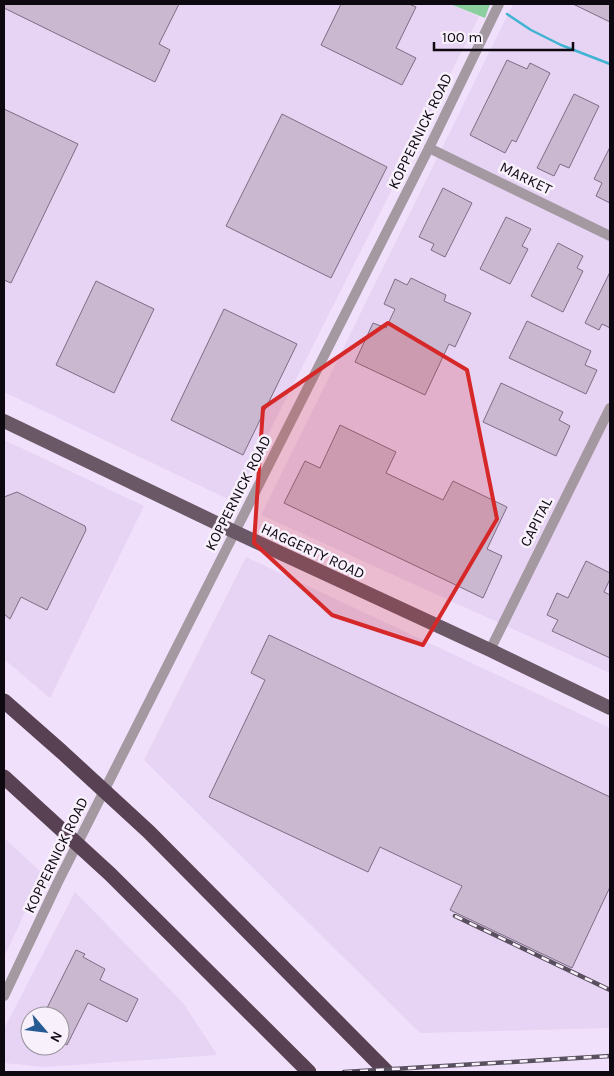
<svg xmlns="http://www.w3.org/2000/svg" width="614" height="1076" font-family="Karla,sans-serif">
  <style>
    .built { fill: #e7d3f4; fill-rule: evenodd }
    .green { fill: #8ccf9f }
    .lines { fill: none; stroke-linecap: round; stroke-linejoin: round }
    .stream { stroke: #40b2d2; stroke-width: 2.5 }
    .building { fill: #cab8d1; stroke: #7d6c83 }
    .minor { stroke: #a498a1; stroke-width: 10 }
    .major { stroke: #6b5867; stroke-width: 14 }
    .highway { stroke: #574152; stroke-width: 15 }
    .rail-casing { stroke: #58505e; stroke-width: 4.5 }
    .rail { stroke: #f8f1fc; stroke-width: 2.5; stroke-dasharray: 8; stroke-linecap: butt }
    .marked { fill: #d62828; fill-opacity: 0.2; stroke: #d62828; stroke-width: 4; stroke-linejoin: round }
    .labels { text-anchor: middle; stroke-width: 5; stroke-linejoin: round; paint-order: stroke }
    .street-label { font-size: 15px; fill: #0e0911; stroke: #f8f1fc }
  </style>
  <rect width="100%" height="100%" fill="#f0e0fb"/>
  <g class="built">
    <polygon points="4,4 450,4 479,17 234,502 4,392"/>
    <polygon points="513,4 610,4 610,673 261,515"/>
    <polygon points="4,440 144,506 50,698 4,659"/>
    <polygon points="246,557 610,728 610,1028 420,1033 144,760"/>
    <polygon points="4,838 43,874 4,957"/>
    <path d="M75,892L183,1003L217,1055L45,1067L4,1063V1029ZM30,1016H60V1046H30Z"/>
  </g>
  <polygon class="green" points="450,4 490,4 485,18"/>
  <g class="lines">
    <g class="stream">
      <polyline points="487,4 488,4"/>
      <polyline points="507,14 531,30 561,45 610,64"/>
    </g>
  </g>
  <g class="building">
    <polygon points="4,4 179,4 159,44 170,50 155,82 4,8"/>
    <polygon points="341,4 409,4 416,7 396,48 416,58 402,85 321,45"/>
    <polygon points="573,4 610,4 610,22"/>
    <polygon points="507,60 527,69 530,63 550,73 516,142 512,140 505,153 470,135"/>
    <polygon points="574,94 599,106 569,168 560,164 554,176 537,168"/>
    <polygon points="4,109 78,144 11,283 4,280"/>
    <polygon points="282,114 387,167 331,278 226,226"/>
    <polygon points="610,147 610,203 596,196 602,183 594,179"/>
    <polygon points="443,188 472,203 445,257 431,250 434,244 419,237"/>
    <polygon points="506,217 531,229 522,246 528,249 510,284 480,269"/>
    <polygon points="558,243 583,256 577,268 583,271 563,312 531,296"/>
    <polygon points="610,272 610,328 602,324 599,330 585,323"/>
    <polygon points="411,278 446,295 444,301 471,313 455,347 449,344 425,395 355,362 373,323 386,328 395,309 384,304 395,279 407,285"/>
    <polygon points="96,281 154,309 114,393 56,365"/>
    <polygon points="224,309 297,344 243,455 171,420"/>
    <polygon points="527,321 591,351 585,365 597,370 586,394 509,358"/>
    <polygon points="501,383 563,412 559,420 570,426 556,456 483,422"/>
    <polygon points="340,425 396,452 386,473 443,500 453,481 507,507 487,549 502,556 483,598 284,503 305,461 320,468"/>
    <polygon points="17,492 85,526 86,530 47,610 21,597 10,619 4,614 4,497"/>
    <polygon points="586,561 610,573 610,579 604,592 610,595 610,658 552,631 558,620 547,615 557,593 568,598"/>
    <polygon points="269,635 610,797 610,887 572,968 450,910 462,886 380,847 368,872 209,797 265,680 251,673"/>
    <polygon points="76,950 85,954 83,957 105,969 100,980 138,999 127,1022 88,1003 67,1045 60,1041 60,1016 43,1016"/>
  </g>
  <g class="lines">
    <g class="minor">
      <polyline points="429,148 610,236"/>
      <polyline points="490,650 610,408"/>
      <polyline points="4,996 58,882 429,148 499,4"/>
    </g>
    <polyline class="major" points="4,421 235,532 490,650 610,708"/>
    <g class="highway">
      <polyline points="4,701 62,752 149,832 387,1072"/>
      <polyline points="4,777 110,874 309,1072"/>
    </g>
    <g class="rail-casing">
      <g id="rail">
        <polyline points="455,916 610,990"/>
        <polyline points="344,1072 610,1056"/>
      </g>
    </g>
    <use href="#rail" class="rail"/>
  </g>
  <path class="marked" d="M388,323L467,370L497,519L423,645L332,615L254,543L263,408Z"/>
  <g class="labels">
    <g class="street-label">
      <text transform="translate(420 131) rotate(-64)" y="5">KOPPERNICK ROAD</text>
      <text transform="translate(526 178) rotate(26)" y="5">MARKET</text>
      <text transform="translate(238 493) rotate(-63)" y="5">KOPPERNICK ROAD</text>
      <text transform="translate(536 522) rotate(-63)" y="5">CAPITAL</text>
      <text transform="translate(313 551) rotate(25)" y="5">HAGGERTY ROAD</text>
      <text transform="translate(56 855) rotate(-64)" y="5">KOPPERNICK ROAD</text>
    </g>
  </g>
  <rect width="614" height="1076" fill="none" stroke="#0e0911" stroke-width="10"/>
  <g transform="translate(45 1031) rotate(118)"><circle r="24" fill="#f8f1fc" stroke="#9a949e"/>
  <path d="M0-4L9 19L0 12L-9 19Z" fill="#255a93"/>
  <text y="-8" font-size="14" font-weight="bold" text-anchor="middle" fill="#0e0911">N</text>
  </g>
  <path d="M434 42v8h139v-8" fill="none" stroke="#0e0911" stroke-width="2.5"/>
  <text x="442" y="42" font-size="15" fill="#0e0911" stroke="#f8f1fc" stroke-width="4" paint-order="stroke">100 m</text>
</svg>
